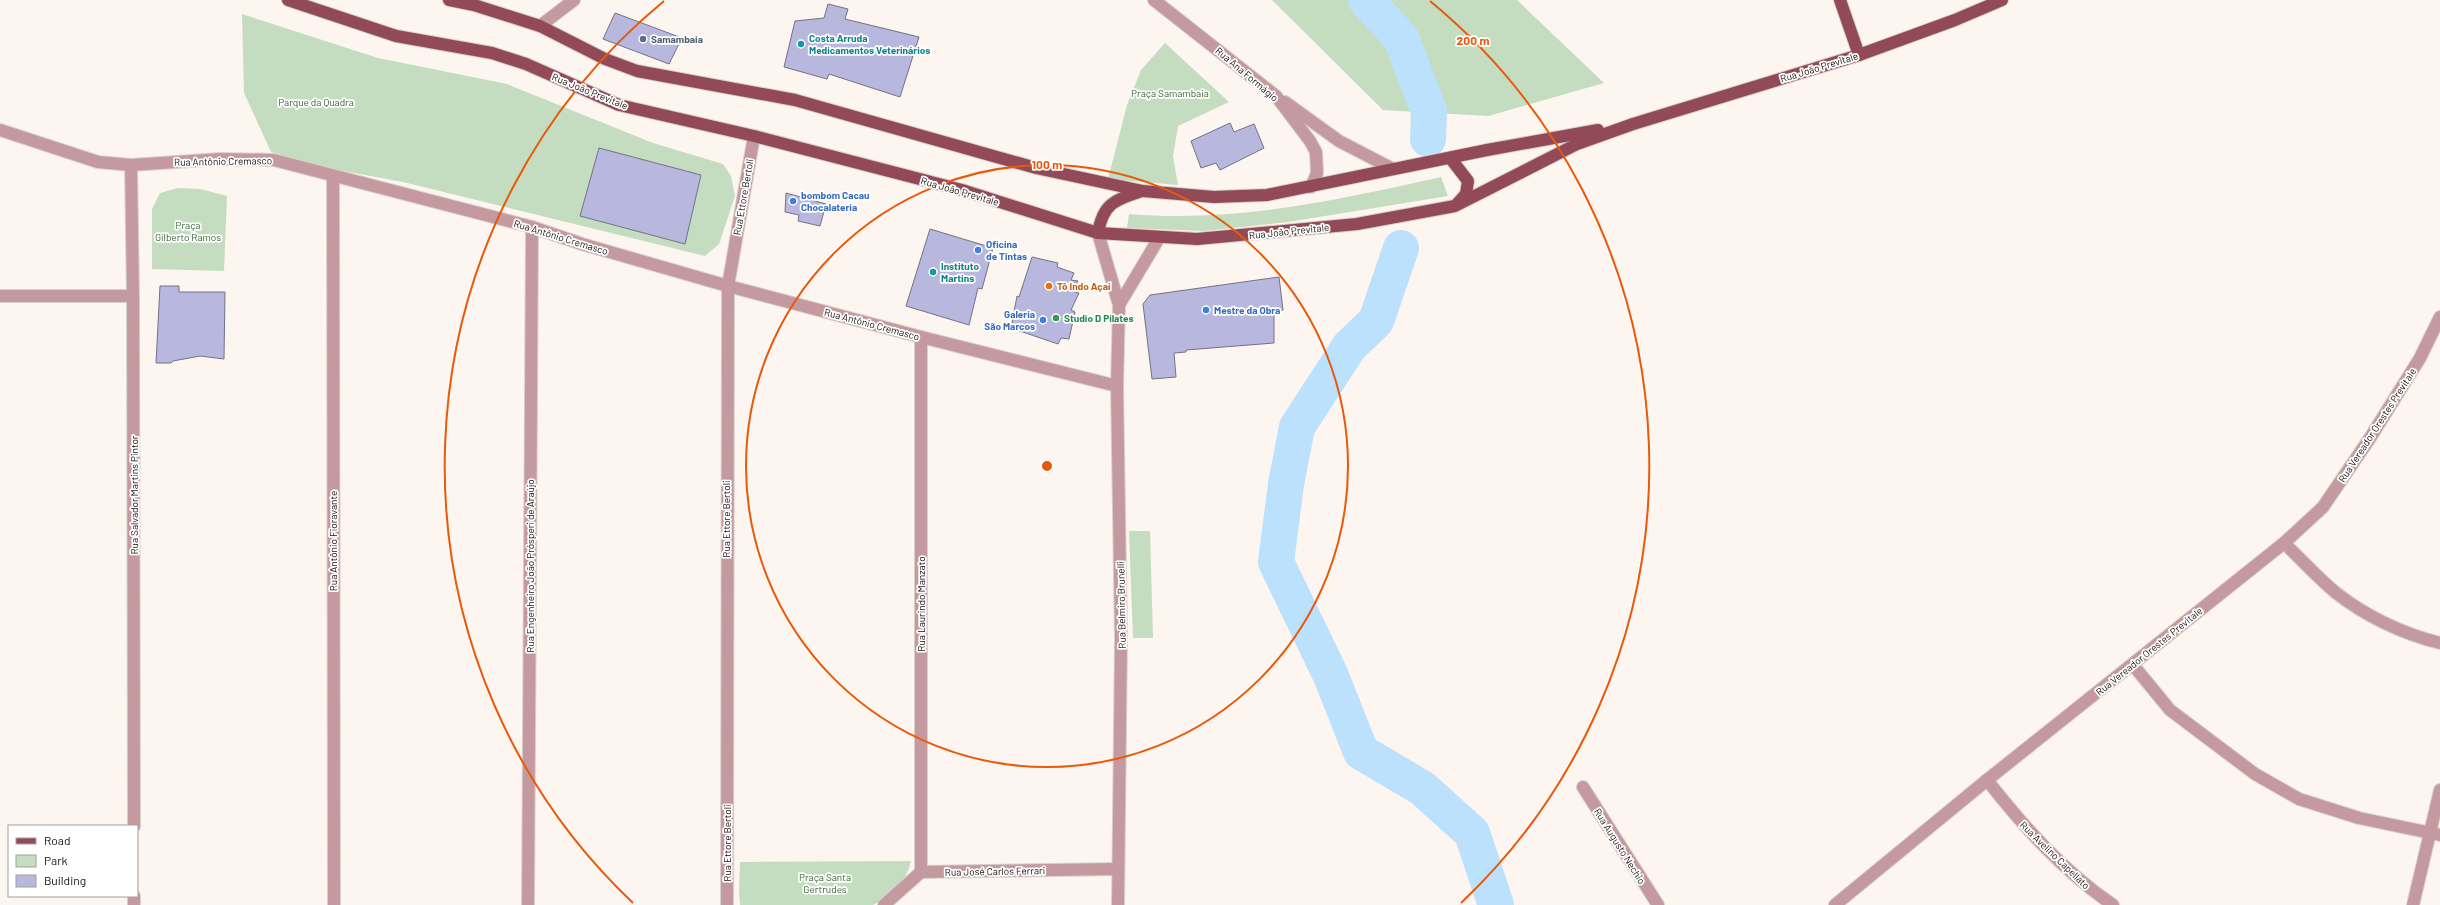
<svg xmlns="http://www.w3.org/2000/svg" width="2440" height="905" font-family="Barlow,sans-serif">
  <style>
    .green { fill: #c4ddc0 }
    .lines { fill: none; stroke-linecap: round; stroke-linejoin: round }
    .river { stroke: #bce1fd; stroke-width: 36 }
    .building { fill: #b8b8df; stroke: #727286 }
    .minor-casing { stroke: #d8d1cb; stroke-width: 14 }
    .major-casing { stroke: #d8d1cb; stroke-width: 14 }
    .minor { stroke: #c499a0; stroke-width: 12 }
    .major { stroke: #924a59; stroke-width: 12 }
    .ring { fill: none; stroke: #e8590c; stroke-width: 2 }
    .service-dot { fill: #5c6f8a; stroke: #fff; stroke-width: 1.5 }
    .culture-dot { fill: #0f9aa8; stroke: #fff; stroke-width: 1.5 }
    .shop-dot { fill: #3f7fe0; stroke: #fff; stroke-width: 1.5 }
    .food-dot { fill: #e8710a; stroke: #fff; stroke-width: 1.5 }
    .leisure-dot { fill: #2e9e5b; stroke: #fff; stroke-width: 1.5 }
    .labels { text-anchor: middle; stroke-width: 3.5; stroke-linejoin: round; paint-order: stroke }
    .culture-label { font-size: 10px; font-weight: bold; fill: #0d838f; stroke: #fff; text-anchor: start }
    .service-label { font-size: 10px; font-weight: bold; fill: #4e5e75; stroke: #fff; text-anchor: start }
    .street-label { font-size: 10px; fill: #18110c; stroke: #fff }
    .park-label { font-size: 10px; fill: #355e31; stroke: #fff }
    .shop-label { font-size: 10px; font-weight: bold; fill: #366cbe; stroke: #fff; text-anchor: start }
    .food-label { font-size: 10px; font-weight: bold; fill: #c56008; stroke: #fff; text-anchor: start }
    .leisure-label { font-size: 10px; font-weight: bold; fill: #27864d; stroke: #fff; text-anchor: start }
    .centre { fill: #e8590c; stroke: #fff; stroke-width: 2 }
    .ring-label { font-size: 12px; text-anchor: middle; font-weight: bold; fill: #e8590c; stroke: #fff; stroke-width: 3.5; stroke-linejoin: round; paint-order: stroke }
  </style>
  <rect width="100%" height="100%" fill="#fdf5ef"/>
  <g class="green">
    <polygon points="1272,0 1517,0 1604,83 1488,116 1383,110"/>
    <polygon points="242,14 378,58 507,84 653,143 723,164 731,176 735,196 719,244 705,256 403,182 327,168 271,152 244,93"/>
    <polygon points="1165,43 1229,102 1178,126 1173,156 1178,185 1108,179 1127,105 1141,70"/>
    <path d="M1441,177L1448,196L1288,222L1204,231L1127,228L1129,214C1235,223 1338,200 1441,177Z"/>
    <polygon points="178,188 200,189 227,196 224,271 152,269 152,209 160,193"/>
    <polygon points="1129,531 1150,531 1153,638 1133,638"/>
    <path d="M911,861C906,883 892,895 873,905H740L739,891L740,862Z"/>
  </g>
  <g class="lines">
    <g class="river">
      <polyline points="1366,0 1401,38 1429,111 1428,139"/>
      <polyline points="1401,248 1376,321 1349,347 1297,427 1286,484 1276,562 1331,676 1361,752 1422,788 1472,833 1496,905"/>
    </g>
  </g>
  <g class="building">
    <polygon points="828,4 848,9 845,19 919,37 900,97 829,74 827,79 784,67 795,21 824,18"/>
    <polygon points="615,13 682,38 669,64 603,39"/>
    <polygon points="1230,123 1234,132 1254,124 1264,148 1220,170 1216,163 1201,168 1191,141"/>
    <polygon points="599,148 701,175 685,244 580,216"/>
    <polygon points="786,193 826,204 820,226 798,221 799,215 785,212"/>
    <polygon points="930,229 993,248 982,289 978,288 969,325 906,306"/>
    <polygon points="1032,257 1058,263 1057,267 1074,273 1071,280 1078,281 1072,291 1079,293 1071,310 1075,312 1069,339 1061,338 1058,344 1011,328 1017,296 1019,297"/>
    <polygon points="1279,277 1283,310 1274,312 1274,343 1186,350 1186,352 1174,353 1176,377 1152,379 1143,304 1150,295"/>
    <polygon points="160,286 179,286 179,292 225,292 224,359 200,356 173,361 171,363 156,363"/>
  </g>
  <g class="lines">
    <g class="minor-casing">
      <g id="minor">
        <polyline points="1154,0 1276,96 1310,141 1316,152 1317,173 1311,187"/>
        <polyline points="540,26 574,0"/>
        <polyline points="1285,102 1339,141 1393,169"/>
        <polyline points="0,130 98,162 131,165 221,159 274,160 532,227 582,244 728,286 921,337 1117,386"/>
        <polyline points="131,165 133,296 134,826"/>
        <polyline points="333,177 334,905"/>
        <polyline points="1098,233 1119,305 1117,386 1121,638 1118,905"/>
        <polyline points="0,296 133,296"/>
        <polyline points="1119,305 1159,238"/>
        <path d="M2284,543C2301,559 2317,577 2335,592C2365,616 2403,634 2440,643"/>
        <polyline points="2133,665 2170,710 2255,774 2299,799 2359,818 2440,835"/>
        <path d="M1987,780C2024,827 2063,871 2113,905"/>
        <polyline points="1583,787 1658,905"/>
        <polyline points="921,872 921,337"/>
        <polyline points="134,896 134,905"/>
        <polyline points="528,905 532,227"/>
        <polyline points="727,905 728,286 754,136"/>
        <polyline points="884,905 921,872 1118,869"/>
        <polyline points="1835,905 1987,780 2284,543 2323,507 2370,438 2420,358 2440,317"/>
        <polyline points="2413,905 2440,790"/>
      </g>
    </g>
    <g class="major-casing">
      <g id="major">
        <polyline points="288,0 396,36 492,53 526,64 619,105 754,136 962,190 1098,233 1197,239 1357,224 1455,206 1577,144 1633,124 1859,55 1955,20 2002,0"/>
        <polyline points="449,0 474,5 540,26 605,59 637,71 795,100 1036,168 1143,191 1214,197 1267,195 1487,150 1598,130"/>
        <polyline points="1840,0 1859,55"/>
        <polyline points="1451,159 1468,181 1466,194 1457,204"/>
        <path d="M1098,233C1103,203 1115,200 1142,191"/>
      </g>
    </g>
    <use href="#minor" class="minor"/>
    <use href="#major" class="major"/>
  </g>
  <g class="ring">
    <circle cx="1047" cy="466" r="301"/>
    <path d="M633 903A602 602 0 0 1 664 1M1430 1A602 602 0 0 1 1461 903"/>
  </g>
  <circle class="service-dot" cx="643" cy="39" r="4"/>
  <g class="culture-dot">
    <circle cx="801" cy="44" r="4"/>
    <circle cx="933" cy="272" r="4"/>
  </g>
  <g class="shop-dot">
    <circle cx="793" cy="201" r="4"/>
    <circle cx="978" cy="250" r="4"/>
    <circle cx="1206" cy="310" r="4"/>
    <circle cx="1043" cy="320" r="4"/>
  </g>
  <circle class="food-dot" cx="1049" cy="286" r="4"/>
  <circle class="leisure-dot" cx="1056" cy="318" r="4"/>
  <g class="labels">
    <g class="culture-label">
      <text x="809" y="42">Costa Arruda<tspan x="809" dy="12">Medicamentos Veterinários</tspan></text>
      <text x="941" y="270">Instituto<tspan x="941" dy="12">Martins</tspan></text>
    </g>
    <g class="service-label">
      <text x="651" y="43">Samambaia</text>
    </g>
    <g class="street-label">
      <text transform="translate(1819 67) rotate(-17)" y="4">Rua João Previtale</text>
      <text transform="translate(1247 74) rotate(40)" y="4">Rua Ana Formágio</text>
      <text transform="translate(590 91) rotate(22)" y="4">Rua João Previtale</text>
      <text transform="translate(223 161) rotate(-1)" y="4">Rua Antônio Cremasco</text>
      <text transform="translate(960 191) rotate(16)" y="4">Rua João Previtale</text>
      <text transform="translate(743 197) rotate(-80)" y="4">Rua Ettore Bertoli</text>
      <text transform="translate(1289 231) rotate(-6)" y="4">Rua João Previtale</text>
      <text transform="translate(561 237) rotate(17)" y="4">Rua Antônio Cremasco</text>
      <text transform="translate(872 324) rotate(15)" y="4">Rua Antônio Cremasco</text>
      <text transform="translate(2377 425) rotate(-57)" y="4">Rua Vereador Orestes Previtale</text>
      <text transform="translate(134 495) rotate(-90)" y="4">Rua Salvador Martins Pintor</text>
      <text transform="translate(726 519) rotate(-90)" y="4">Rua Ettore Bertoli</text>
      <text transform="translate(333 541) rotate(-90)" y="4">Rua Antônio Fioravante</text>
      <text transform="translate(530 566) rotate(-90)" y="4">Rua Engenheiro João Prósperi de Araújo</text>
      <text transform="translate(921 604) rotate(-90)" y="4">Rua Laurindo Manzato</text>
      <text transform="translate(1121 605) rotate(-91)" y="4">Rua Belmiro Brunelli</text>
      <text transform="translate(2149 651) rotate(-39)" y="4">Rua Vereador Orestes Previtale</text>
      <text transform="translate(727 843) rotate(-90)" y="4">Rua Ettore Bertoli</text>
      <text transform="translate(1620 846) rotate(58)" y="4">Rua Augusto Nechio</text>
      <text transform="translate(2055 855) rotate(44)" y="4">Rua Avelino Capellato</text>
      <text transform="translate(995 871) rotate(-1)" y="4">Rua José Carlos Ferrari</text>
    </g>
    <g class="park-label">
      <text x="1170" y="97">Praça Samambaia</text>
      <text x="316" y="106">Parque da Quadra</text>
      <text x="188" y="229">Praça<tspan x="188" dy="12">Gilberto Ramos</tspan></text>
      <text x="825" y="881">Praça Santa<tspan x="825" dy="12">Gertrudes</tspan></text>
    </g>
    <g class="shop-label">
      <text x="801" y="199">bombom Cacau<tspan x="801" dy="12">Chocalateria</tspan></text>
      <text x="986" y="248">Oficina<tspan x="986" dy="12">de Tintas</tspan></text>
      <text x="1214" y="314">Mestre da Obra</text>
      <text x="1035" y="318" text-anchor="end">Galeria<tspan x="1035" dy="12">São Marcos</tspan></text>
    </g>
    <g class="food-label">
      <text x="1057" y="290">Tô Indo Açaí</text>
    </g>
    <g class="leisure-label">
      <text x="1064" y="322">Studio D Pilates</text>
    </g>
  </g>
  <circle cx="1047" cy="466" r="6" class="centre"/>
  <g class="ring-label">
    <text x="1473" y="45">200 m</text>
    <text x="1047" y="169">100 m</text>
  </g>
  <rect x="8" y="825" width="130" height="72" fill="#ffffff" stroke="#a3a09e"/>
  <rect x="16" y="838" width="20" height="6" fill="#924a59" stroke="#a3a09e"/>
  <text x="44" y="845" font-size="12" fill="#18110c">Road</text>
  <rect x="16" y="855" width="20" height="12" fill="#c4ddc0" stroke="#a3a09e"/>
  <text x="44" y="865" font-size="12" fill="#18110c">Park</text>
  <rect x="16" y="875" width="20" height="12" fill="#b8b8df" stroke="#a3a09e"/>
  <text x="44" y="885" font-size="12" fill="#18110c">Building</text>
</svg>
